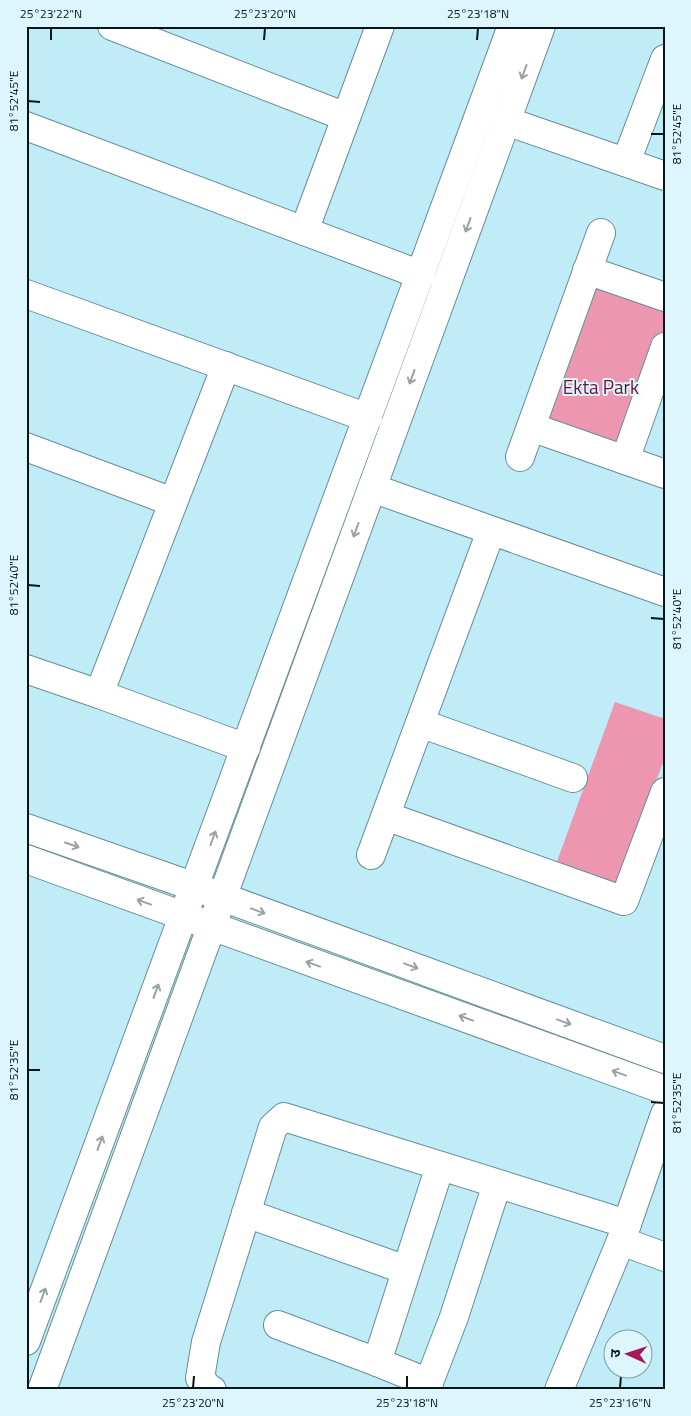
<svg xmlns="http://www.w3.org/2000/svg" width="691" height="1416" font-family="'Titillium Web','Noto Sans Devanagari',sans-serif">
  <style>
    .green { fill: #ec96b0 }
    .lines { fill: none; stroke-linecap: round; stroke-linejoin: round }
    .minor-casing { stroke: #658e97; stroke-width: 30 }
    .minor { stroke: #fff; stroke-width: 28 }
    .oneway { stroke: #9ba1a3 }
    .ticks { fill: none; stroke: #051519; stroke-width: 2 }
    .labels { text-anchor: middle; stroke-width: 4; stroke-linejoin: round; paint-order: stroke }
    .park-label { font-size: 19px; fill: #6c1239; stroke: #dcf6fc }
    .neatline { fill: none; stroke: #051519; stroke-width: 2 }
    .ticks-label { font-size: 12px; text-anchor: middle; fill: #051519 }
  </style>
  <rect width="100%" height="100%" fill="#c0ecf7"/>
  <g class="green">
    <polygon points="593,280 665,307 665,334 624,450 543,420"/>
    <polygon points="615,702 665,719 665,757 616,889 555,867"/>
  </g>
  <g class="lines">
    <g class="minor-casing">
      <g id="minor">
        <polyline points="112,26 346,117"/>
        <polyline points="506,121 665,176"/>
        <polyline points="26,126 421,275"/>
        <polyline points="626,162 665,59"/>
        <polyline points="304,231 380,26"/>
        <polyline points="587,270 665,297"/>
        <polyline points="26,294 368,418"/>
        <polyline points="531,427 665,474"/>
        <polyline points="26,447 173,502"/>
        <polyline points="520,457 601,233"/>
        <polyline points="625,460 665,347"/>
        <polyline points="372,488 665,592"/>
        <polyline points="26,669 99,694 246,748"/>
        <polyline points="99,694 226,366"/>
        <polyline points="420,723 573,778"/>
        <polyline points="386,816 624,901 665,792"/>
        <polyline points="26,828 195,887 665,1059"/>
        <polyline points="371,855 491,531"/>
        <polyline points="26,859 665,1090"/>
        <polyline points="246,1213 406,1270"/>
        <polyline points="621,1241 665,1257"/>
        <polyline points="278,1325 377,1362"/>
        <polyline points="26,1341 512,26"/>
        <polyline points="429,1383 377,1362 440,1166"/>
        <polyline points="42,1390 541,26"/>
        <polyline points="212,1390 209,1389 200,1378 206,1342 273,1127 284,1117 627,1224"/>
        <polyline points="426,1390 454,1317 497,1184"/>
        <polyline points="559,1390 621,1241 665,1114"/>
      </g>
    </g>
    <use href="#minor" class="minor"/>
  </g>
  <defs><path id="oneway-shaft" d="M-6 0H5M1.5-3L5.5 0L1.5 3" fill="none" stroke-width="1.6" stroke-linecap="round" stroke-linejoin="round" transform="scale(1.25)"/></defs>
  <g class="oneway">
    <use href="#oneway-shaft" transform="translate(524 72) rotate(110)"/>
    <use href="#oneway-shaft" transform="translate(468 225) rotate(110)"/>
    <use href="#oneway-shaft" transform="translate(412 377) rotate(110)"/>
    <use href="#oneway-shaft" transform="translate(356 530) rotate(110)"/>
    <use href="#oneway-shaft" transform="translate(213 838) rotate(-70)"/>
    <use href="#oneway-shaft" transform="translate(72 845) rotate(19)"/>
    <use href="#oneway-shaft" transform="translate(144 902) rotate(-160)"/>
    <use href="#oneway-shaft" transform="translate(258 911) rotate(20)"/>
    <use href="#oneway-shaft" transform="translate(313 964) rotate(-160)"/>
    <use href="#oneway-shaft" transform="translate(411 966) rotate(20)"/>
    <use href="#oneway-shaft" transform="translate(156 991) rotate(-70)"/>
    <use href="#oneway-shaft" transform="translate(466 1018) rotate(-160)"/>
    <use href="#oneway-shaft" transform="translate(564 1022) rotate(20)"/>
    <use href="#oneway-shaft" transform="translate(619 1073) rotate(-160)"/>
    <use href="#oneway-shaft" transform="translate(100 1143) rotate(-70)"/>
    <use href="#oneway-shaft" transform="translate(43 1295) rotate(-70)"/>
  </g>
  <path class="ticks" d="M51,40V28M264,40L265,28M477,40L478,28M28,101L40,102M651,134H664M28,585L40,586M651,618L664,619M28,1070H40M651,1102L664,1103M193,1388L194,1376M407,1388V1376M620,1388L621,1376"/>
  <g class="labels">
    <g class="park-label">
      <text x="601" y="394">Ekta Park</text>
    </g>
  </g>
  <rect width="691" height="1416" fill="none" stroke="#dcf6fc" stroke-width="55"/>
  <g transform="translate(628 1354) rotate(273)"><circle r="24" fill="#dcf6fc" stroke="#869ca1"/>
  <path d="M0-4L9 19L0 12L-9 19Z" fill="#a71858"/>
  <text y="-8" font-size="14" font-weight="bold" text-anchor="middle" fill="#051519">उ</text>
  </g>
  <rect x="28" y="28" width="636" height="1360" class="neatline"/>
  <g class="ticks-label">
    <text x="51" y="18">25°23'22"N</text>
    <text x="265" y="18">25°23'20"N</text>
    <text x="478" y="18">25°23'18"N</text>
    <text transform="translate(14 101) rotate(-90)" y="4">81°52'45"E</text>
    <text transform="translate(677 134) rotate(-90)" y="4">81°52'45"E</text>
    <text transform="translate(14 585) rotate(-90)" y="4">81°52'40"E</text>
    <text transform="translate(677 619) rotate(-90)" y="4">81°52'40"E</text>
    <text transform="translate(14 1070) rotate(-90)" y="4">81°52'35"E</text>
    <text transform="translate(677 1103) rotate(-90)" y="4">81°52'35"E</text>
    <text x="193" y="1407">25°23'20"N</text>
    <text x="407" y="1407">25°23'18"N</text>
    <text x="620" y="1407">25°23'16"N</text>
  </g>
</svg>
